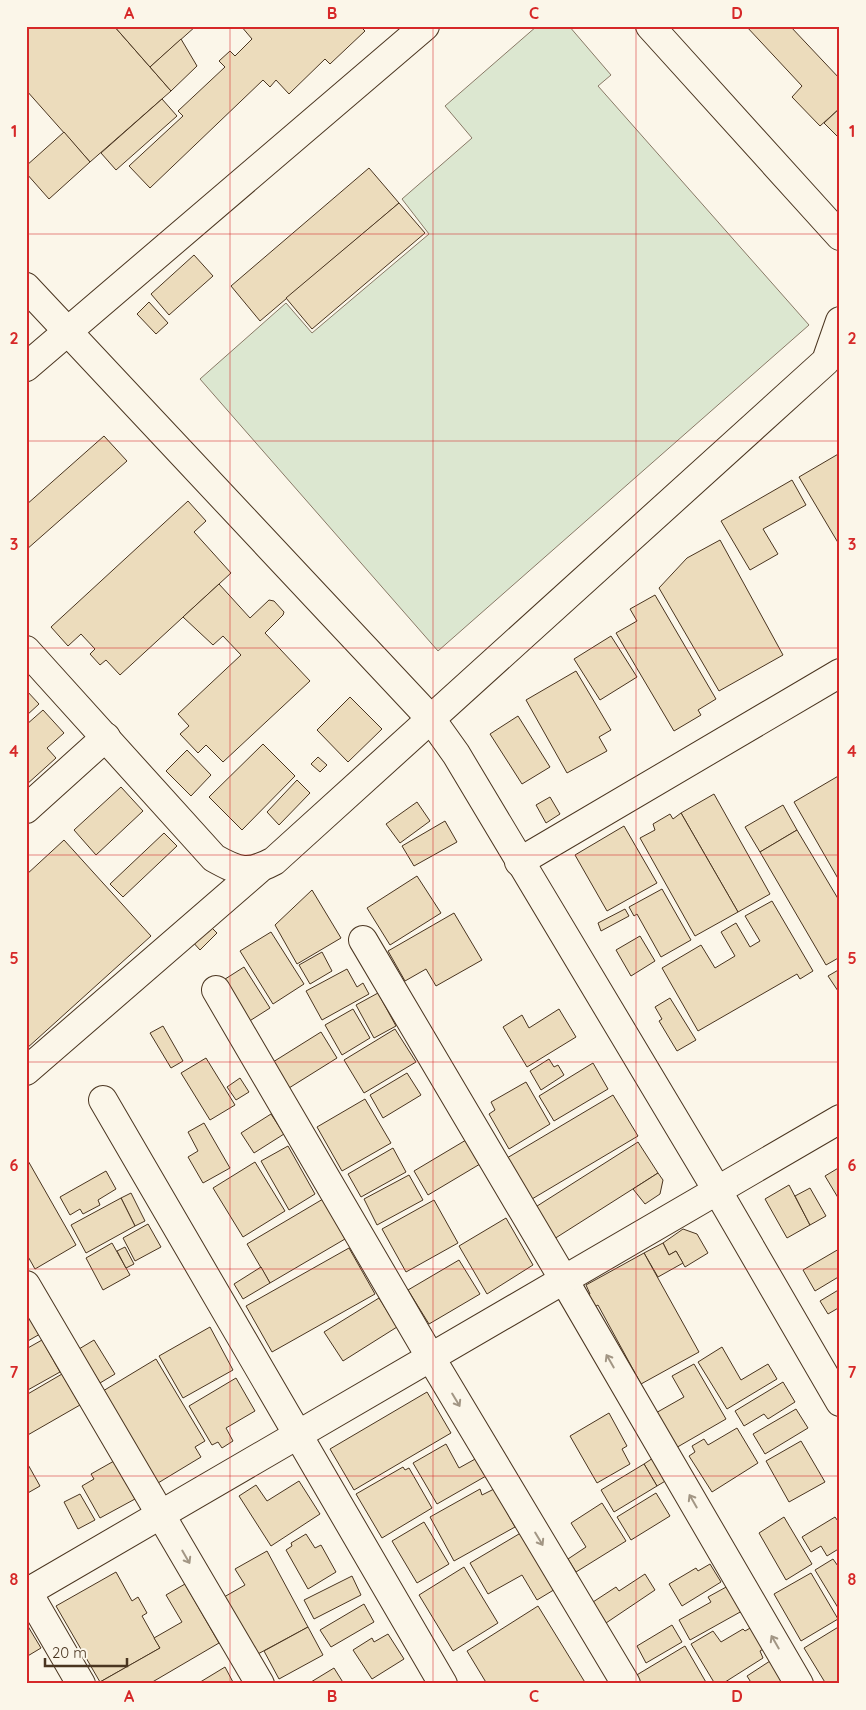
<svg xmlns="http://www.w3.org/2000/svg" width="866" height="1710" font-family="Quicksand,sans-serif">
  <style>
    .green { fill: #dce7d0; stroke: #887966 }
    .building { fill: #ecdcbc; stroke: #4a3520 }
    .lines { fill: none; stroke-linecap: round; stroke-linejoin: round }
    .minor-casing { stroke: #4a3520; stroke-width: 30 }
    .minor { stroke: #fbf6e9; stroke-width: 28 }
    .oneway { stroke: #a29684 }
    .grid { fill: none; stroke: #d62828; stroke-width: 1; stroke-opacity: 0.55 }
    .neatline { fill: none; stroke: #d62828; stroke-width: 2 }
    .grid-label { font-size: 16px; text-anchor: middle; font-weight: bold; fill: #d62828 }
  </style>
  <rect width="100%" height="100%" fill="#fbf6e9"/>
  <polygon class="green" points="537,26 569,26 611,75 598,86 809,325 438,651 200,379 286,303 312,333 429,234 402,199 472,138 445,106"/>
  <g class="building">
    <polygon points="26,26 114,26 171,91 90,162 26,90"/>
    <polygon points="114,26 196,26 150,67"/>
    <polygon points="360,26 365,31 330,64 325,59 289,94 276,80 270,87 263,80 150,188 129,166 183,116 178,111 225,67 219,61 230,51 235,56 252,39 241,26"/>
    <polygon points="746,26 790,26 840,79 840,108 820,126 792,97 802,86"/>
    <polygon points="181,39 197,66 171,91 150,67"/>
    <polygon points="162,99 177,116 116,170 101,153"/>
    <polygon points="840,108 840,139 824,123"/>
    <polygon points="64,132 90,162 49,199 26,173 26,166"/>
    <polygon points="369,168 399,203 260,321 231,286"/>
    <polygon points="399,203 425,233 312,329 286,298"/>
    <polygon points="194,255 213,276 169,315 151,294"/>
    <polygon points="149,302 168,323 156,334 137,314"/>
    <polygon points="104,436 127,461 26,550 26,505"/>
    <polygon points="840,453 840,546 799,477"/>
    <polygon points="792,480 806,505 763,529 778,554 750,570 721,521"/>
    <polygon points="188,501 206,521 194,532 231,573 120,675 106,660 100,665 90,654 95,649 81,634 68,646 51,627"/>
    <polygon points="720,540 783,655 719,691 659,588 687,558"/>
    <polygon points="219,584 250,618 269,600 274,601 284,612 283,615 265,633 310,681 223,762 206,745 198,753 180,734 189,726 178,714 241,655 223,636 213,645 183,617"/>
    <polygon points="655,595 716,699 698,710 701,715 674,731 616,633 637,621 630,609"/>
    <polygon points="611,636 637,677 600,700 574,659"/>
    <polygon points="576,671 611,730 599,737 607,751 567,773 526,700"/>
    <polygon points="26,690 39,704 26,716"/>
    <polygon points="350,697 382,729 348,762 317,730"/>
    <polygon points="43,710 64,733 47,748 56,758 26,785 26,725"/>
    <polygon points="518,716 550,767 522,784 490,734"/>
    <polygon points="263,744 295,776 242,830 209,797"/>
    <polygon points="187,750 211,775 191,796 166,771"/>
    <polygon points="318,757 327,765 320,772 311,764"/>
    <polygon points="840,775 840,882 794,802"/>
    <polygon points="297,780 310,793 279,825 267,812"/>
    <polygon points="121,787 143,811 96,855 74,830"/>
    <polygon points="714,794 770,894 738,912 681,813"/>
    <polygon points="550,797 560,814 546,823 536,805"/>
    <polygon points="417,802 430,821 400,843 386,824"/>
    <polygon points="783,805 797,830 760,852 745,827"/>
    <polygon points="681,813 738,912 695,936 640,838 655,830 653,824 670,814 673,819"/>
    <polygon points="445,821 457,842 414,866 402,846"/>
    <polygon points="624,826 657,883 607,911 575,855"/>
    <polygon points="797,830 840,902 840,957 826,965 760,852"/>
    <polygon points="164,833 177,846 123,897 110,884"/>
    <polygon points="64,840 151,936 26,1049 26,875"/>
    <polygon points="417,876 441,913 390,945 367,908"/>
    <polygon points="662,889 691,940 661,957 637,914 634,916 629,907"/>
    <polygon points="312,890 341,938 297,964 275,925"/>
    <polygon points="772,901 813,971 800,979 797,974 698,1031 662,968 701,945 715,968 735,956 721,932 736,923 750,947 760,941 745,916"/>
    <polygon points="625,909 629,916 601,931 598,923"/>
    <polygon points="454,913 482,960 436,986 426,969 405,981 388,951"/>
    <polygon points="208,924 217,933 200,950 191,940"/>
    <polygon points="271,932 304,984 273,1004 240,951"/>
    <polygon points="640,936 655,961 631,976 616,950"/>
    <polygon points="322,952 332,971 310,984 299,965"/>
    <polygon points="244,967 270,1008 248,1022 222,981"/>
    <polygon points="347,969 357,987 363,983 369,994 322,1020 306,991"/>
    <polygon points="840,969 840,994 828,976"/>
    <polygon points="378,993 396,1026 374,1038 356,1005"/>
    <polygon points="670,998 696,1040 677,1051 659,1021 662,1019 655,1007"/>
    <polygon points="353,1009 370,1038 342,1055 325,1025"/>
    <polygon points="559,1009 576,1037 527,1067 503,1027 522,1015 529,1028"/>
    <polygon points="163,1026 183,1061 171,1068 150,1033"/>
    <polygon points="395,1029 416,1062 364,1093 344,1060"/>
    <polygon points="321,1032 337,1058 289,1088 273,1062"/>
    <polygon points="206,1058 235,1105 210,1120 181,1073"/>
    <polygon points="549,1059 554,1067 558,1065 564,1075 541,1090 530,1071"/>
    <polygon points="593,1063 608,1089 554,1121 539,1096"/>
    <polygon points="407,1073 421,1095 383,1118 370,1095"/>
    <polygon points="240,1078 249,1092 236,1100 227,1087"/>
    <polygon points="526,1082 550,1124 509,1149 489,1114 495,1110 491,1102"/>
    <polygon points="613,1095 638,1136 532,1199 507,1158"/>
    <polygon points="365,1099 391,1143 342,1171 317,1127"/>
    <polygon points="271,1114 284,1134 254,1153 241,1133"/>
    <polygon points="204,1123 230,1168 203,1183 188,1157 198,1151 188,1132"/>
    <polygon points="466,1140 480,1164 428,1195 414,1171"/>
    <polygon points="638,1142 658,1173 554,1239 534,1208"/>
    <polygon points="288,1146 315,1194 289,1210 261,1161"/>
    <polygon points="393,1148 406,1172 361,1197 348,1174"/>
    <polygon points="27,1159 76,1245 35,1269 26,1253"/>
    <polygon points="255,1162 285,1211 243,1237 213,1188"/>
    <polygon points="840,1167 840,1201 825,1176"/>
    <polygon points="106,1171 116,1189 98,1200 100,1205 83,1214 80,1209 70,1215 60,1197"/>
    <polygon points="658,1173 663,1180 660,1194 645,1204 633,1189"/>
    <polygon points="409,1175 423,1200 377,1225 364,1199"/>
    <polygon points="789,1185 810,1225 787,1238 765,1199"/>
    <polygon points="810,1188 826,1216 810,1225 795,1196"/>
    <polygon points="131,1193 145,1221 135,1226 121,1198"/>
    <polygon points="121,1198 135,1226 86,1253 71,1225"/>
    <polygon points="323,1199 345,1239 270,1283 247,1244"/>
    <polygon points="434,1200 458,1243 406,1272 382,1229"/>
    <polygon points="506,1218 533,1265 487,1294 459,1246"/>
    <polygon points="148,1224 161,1247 135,1261 123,1238"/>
    <polygon points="683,1229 697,1234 708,1253 685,1267 676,1251 669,1255 663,1243"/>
    <polygon points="112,1243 130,1275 103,1290 86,1258"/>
    <polygon points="663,1243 669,1255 676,1251 683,1263 658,1277 644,1253"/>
    <polygon points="125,1247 134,1264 126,1268 117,1251"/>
    <polygon points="349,1248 375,1294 272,1352 246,1306"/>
    <polygon points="839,1249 840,1276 815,1291 803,1270"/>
    <polygon points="644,1253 699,1352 641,1384 598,1305 591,1309 585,1297 590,1294 586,1285"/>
    <polygon points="459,1260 480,1294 429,1324 408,1290"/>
    <polygon points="261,1267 270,1283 243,1299 234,1284"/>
    <polygon points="840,1289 840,1307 828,1314 820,1301"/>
    <polygon points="379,1298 397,1327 343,1361 324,1332"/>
    <polygon points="27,1314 40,1334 26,1342 26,1315"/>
    <polygon points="210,1327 233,1370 183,1398 159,1356"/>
    <polygon points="42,1340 60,1372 26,1391 26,1349"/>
    <polygon points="94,1340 115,1374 100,1383 79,1349"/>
    <polygon points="722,1347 741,1380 768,1364 777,1379 727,1409 698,1362"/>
    <polygon points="156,1359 205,1441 195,1447 201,1457 158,1483 103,1391"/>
    <polygon points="694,1364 726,1419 674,1449 654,1414 684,1397 672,1376"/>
    <polygon points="62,1374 80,1405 26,1436 26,1395"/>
    <polygon points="236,1378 255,1411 226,1428 233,1441 222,1448 218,1442 212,1445 189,1406"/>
    <polygon points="783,1382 795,1402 768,1419 764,1414 744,1426 735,1411"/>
    <polygon points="427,1392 451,1433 354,1490 330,1449"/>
    <polygon points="796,1409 808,1428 765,1454 753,1434"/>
    <polygon points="609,1413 627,1446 622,1449 630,1464 597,1483 570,1436"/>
    <polygon points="737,1428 758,1463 712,1492 689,1456 695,1452 692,1446 704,1439 708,1445"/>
    <polygon points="801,1441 825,1482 789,1502 766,1461"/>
    <polygon points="446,1444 459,1468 477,1458 486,1476 437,1504 413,1463"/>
    <polygon points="653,1458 667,1480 657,1486 644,1464"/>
    <polygon points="26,1461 40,1486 26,1494"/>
    <polygon points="114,1461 135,1499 100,1518 82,1486 94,1479 91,1474"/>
    <polygon points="644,1464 657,1486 614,1512 601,1490"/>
    <polygon points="403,1467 405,1470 409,1468 432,1508 382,1538 356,1494"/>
    <polygon points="299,1481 320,1514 271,1546 239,1496 256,1485 267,1501"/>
    <polygon points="480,1489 482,1495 494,1489 515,1527 454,1561 430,1517"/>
    <polygon points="656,1493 670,1516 631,1540 617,1517"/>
    <polygon points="80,1494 95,1520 78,1529 64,1502"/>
    <polygon points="602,1503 626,1541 576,1572 568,1559 586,1547 571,1523"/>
    <polygon points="784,1517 812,1564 786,1580 759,1533"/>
    <polygon points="835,1517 840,1524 840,1548 827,1556 821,1546 811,1552 802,1537"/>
    <polygon points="424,1522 449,1564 417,1583 392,1541"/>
    <polygon points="524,1531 557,1588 537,1600 522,1575 488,1594 470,1563"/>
    <polygon points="306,1534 315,1548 321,1545 336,1572 308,1589 286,1550 292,1546 291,1543"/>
    <polygon points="267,1551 308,1627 256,1655 224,1597 245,1585 235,1569"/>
    <polygon points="833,1559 840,1569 840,1611 815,1570"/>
    <polygon points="710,1564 721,1582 682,1606 669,1584 696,1568 698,1571"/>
    <polygon points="464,1567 498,1623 453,1651 419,1595"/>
    <polygon points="116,1572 132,1601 138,1597 147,1613 142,1616 160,1648 100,1682 56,1606"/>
    <polygon points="811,1573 838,1619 801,1641 774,1594"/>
    <polygon points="645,1574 655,1590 606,1623 593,1602 616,1587 619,1591"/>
    <polygon points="352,1576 361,1595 314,1619 304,1600"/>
    <polygon points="185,1584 219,1643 149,1684 101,1684 100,1682 160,1648 154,1638 182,1622 166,1595"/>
    <polygon points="728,1586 742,1611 690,1640 679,1620 711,1602 708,1597"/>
    <polygon points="364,1604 374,1622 331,1647 320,1630"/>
    <polygon points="538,1606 586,1684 487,1684 467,1651"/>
    <polygon points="26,1623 41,1648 26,1657"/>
    <polygon points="672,1625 682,1642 646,1663 637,1646"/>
    <polygon points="840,1626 840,1684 826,1684 804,1648"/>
    <polygon points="308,1627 323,1655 279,1679 264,1651"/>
    <polygon points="752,1627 765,1648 760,1651 763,1658 722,1684 715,1684 691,1644 713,1631 721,1642 743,1629 745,1631"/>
    <polygon points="388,1634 404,1659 372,1679 353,1650 372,1638 374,1642"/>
    <polygon points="685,1646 707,1684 639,1684 635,1676"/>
    <polygon points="770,1661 784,1684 752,1684 747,1676"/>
    <polygon points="225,1667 234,1684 197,1684"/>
    <polygon points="334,1668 344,1684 313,1684 311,1682"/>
  </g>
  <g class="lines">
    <g class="minor-casing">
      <g id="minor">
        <polyline points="650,26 840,236"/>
        <polyline points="26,287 431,719 456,754 717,1190 840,1402"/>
        <polyline points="26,367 425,26"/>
        <path d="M26,650L214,858C239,872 248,875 274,861L826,361L840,321"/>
        <polyline points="26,809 106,737"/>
        <polyline points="519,862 840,673"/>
        <polyline points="363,940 564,1280 799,1684"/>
        <polyline points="216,990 431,1358 626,1684"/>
        <polyline points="26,1071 258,870"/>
        <polyline points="103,1100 443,1684"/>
        <polyline points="26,1285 260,1684"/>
        <polyline points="26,1589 81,1684"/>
        <polyline points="26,1593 840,1119"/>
      </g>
    </g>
    <use href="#minor" class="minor"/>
  </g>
  <defs><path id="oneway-shaft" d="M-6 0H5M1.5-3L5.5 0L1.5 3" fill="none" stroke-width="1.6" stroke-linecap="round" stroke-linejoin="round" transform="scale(1.25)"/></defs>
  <g class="oneway">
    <use href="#oneway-shaft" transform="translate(610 1361) rotate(-120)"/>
    <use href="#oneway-shaft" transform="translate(456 1400) rotate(59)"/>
    <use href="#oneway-shaft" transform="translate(693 1501) rotate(-120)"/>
    <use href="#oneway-shaft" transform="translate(539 1539) rotate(59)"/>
    <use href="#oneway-shaft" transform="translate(186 1557) rotate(60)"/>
    <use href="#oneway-shaft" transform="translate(775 1642) rotate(-120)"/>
  </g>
  <path class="grid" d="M230,26V1684M433,26V1684M636,26V1684M26,234H840M26,441H840M26,648H840M26,855H840M26,1062H840M26,1269H840M26,1476H840"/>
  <rect width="866" height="1710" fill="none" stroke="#fbf6e9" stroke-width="55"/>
  <path d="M45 1658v8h82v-8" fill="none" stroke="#4a3520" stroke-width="2.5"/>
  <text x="52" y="1658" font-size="15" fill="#4a3520" stroke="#fbf6e9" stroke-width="4" paint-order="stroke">20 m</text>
  <rect x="28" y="28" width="810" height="1654" class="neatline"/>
  <g class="grid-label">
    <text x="129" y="19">A</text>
    <text x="332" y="19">B</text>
    <text x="534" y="19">C</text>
    <text x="737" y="19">D</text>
    <text x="14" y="137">1</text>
    <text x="852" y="137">1</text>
    <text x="14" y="344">2</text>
    <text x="852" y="344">2</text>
    <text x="14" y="550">3</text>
    <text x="852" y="550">3</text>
    <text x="14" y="757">4</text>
    <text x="852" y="757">4</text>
    <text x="14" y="964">5</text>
    <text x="852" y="964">5</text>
    <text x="14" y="1171">6</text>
    <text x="852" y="1171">6</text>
    <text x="14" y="1378">7</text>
    <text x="852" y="1378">7</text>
    <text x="14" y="1585">8</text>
    <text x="852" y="1585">8</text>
    <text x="129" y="1702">A</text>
    <text x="332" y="1702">B</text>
    <text x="534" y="1702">C</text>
    <text x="737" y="1702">D</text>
  </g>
</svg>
